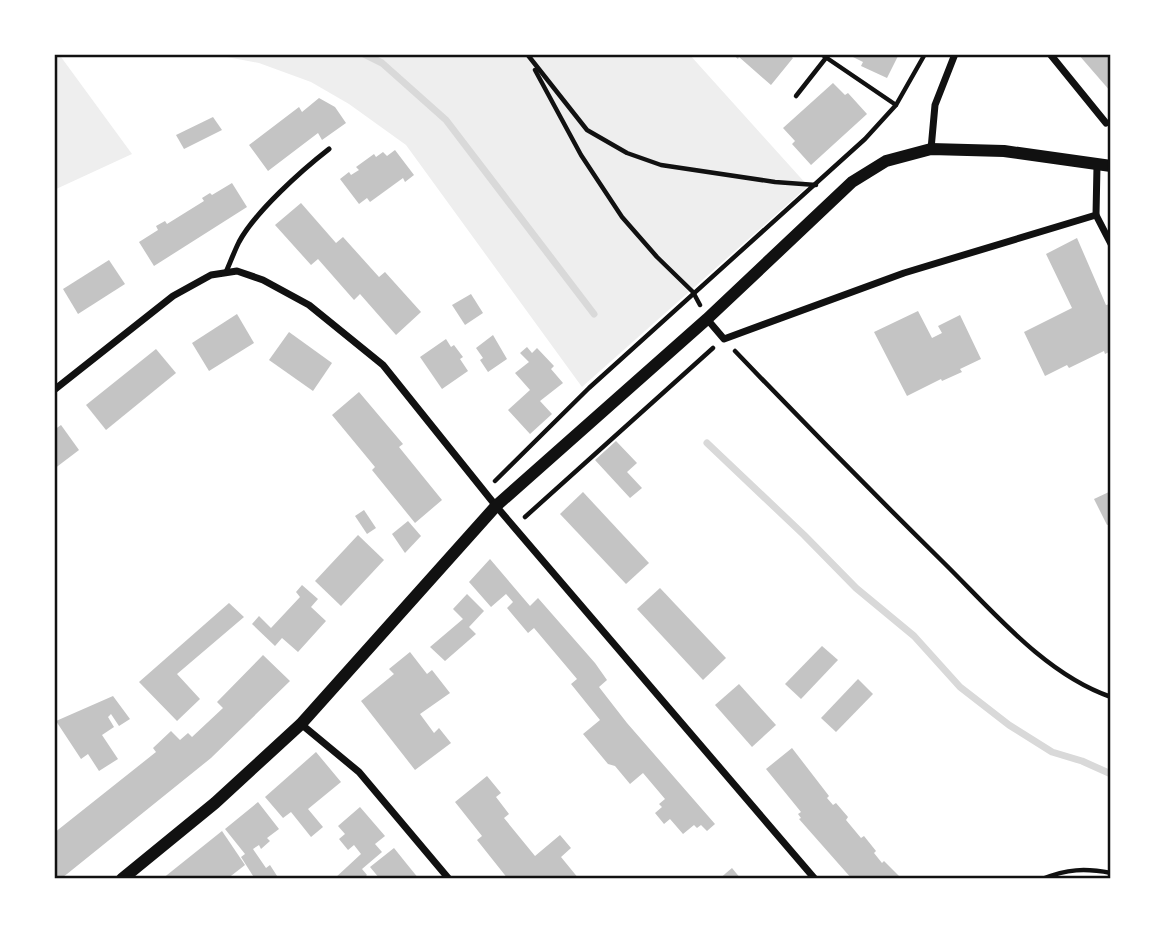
<svg xmlns="http://www.w3.org/2000/svg" width="1165" height="933" font-family="'Titillium Web',sans-serif">
  <style>
    .green { fill: #eee }
    .lines { fill: none; stroke-linecap: round; stroke-linejoin: round }
    .stream { stroke: #d9d9d9; stroke-width: 7 }
    .building { fill: #c4c4c4 }
    .path { stroke: #111; stroke-width: 4.5 }
    .service { stroke: #111; stroke-width: 5 }
    .minor { stroke: #111; stroke-width: 7 }
    .tertiary { stroke: #111; stroke-width: 12 }
    .neatline { fill: none; stroke: #111; stroke-width: 2.5 }
  </style>
  <rect width="100%" height="100%" fill="#fff"/>
  <g class="green">
    <polygon points="54,54 90,54 61,57 132,154 54,190"/>
    <polygon points="211,54 689,54 808,186 582,387 406,145 349,104 311,82 259,63"/>
  </g>
  <g class="lines">
    <g class="stream">
      <polyline points="364,54 382,63 446,120 594,314"/>
      <polyline points="707,443 804,535 856,588 914,636 960,687 1009,725 1052,752 1082,761 1111,774"/>
    </g>
  </g>
  <g class="building">
    <polygon points="732,54 788,54 793,58 771,85 739,57 738,59"/>
    <polygon points="847,54 899,54 887,78 861,66 863,62"/>
    <polygon points="1078,54 1111,54 1111,92"/>
    <polygon points="833,83 845,95 848,93 867,114 811,165 792,144 795,141 783,128"/>
    <polygon points="319,98 335,107 346,123 322,140 318,133 268,171 249,145 299,107 302,112"/>
    <polygon points="213,117 222,130 184,149 176,135"/>
    <polygon points="395,150 414,175 405,182 403,178 370,202 367,198 359,204 340,179 349,172 351,175 359,170 356,167 374,154 376,157 383,152 387,156"/>
    <polygon points="232,183 247,207 154,266 139,242 158,230 156,226 165,221 167,224 204,201 202,198 210,193 212,195"/>
    <polygon points="301,203 336,243 343,237 379,277 385,272 421,312 396,335 360,294 354,300 318,259 311,265 275,225"/>
    <polygon points="1077,238 1106,305 1110,304 1111,306 1111,351 1105,354 1104,351 1069,368 1067,365 1045,376 1024,332 1072,308 1046,254"/>
    <polygon points="109,260 125,284 78,314 63,289"/>
    <polygon points="471,294 483,313 465,325 452,305"/>
    <polygon points="918,311 932,338 942,333 938,326 960,315 981,359 960,369 962,372 942,381 941,379 907,396 874,332"/>
    <polygon points="237,314 254,343 209,371 192,343"/>
    <polygon points="289,332 332,363 313,391 269,360"/>
    <polygon points="493,335 507,359 488,372 480,360 483,358 476,348"/>
    <polygon points="446,339 451,347 454,345 463,357 460,359 468,371 442,389 420,357"/>
    <polygon points="527,347 532,353 537,348 554,366 551,369 563,383 540,401 552,414 530,434 508,410 530,390 515,373 529,362 520,353"/>
    <polygon points="156,349 176,373 106,430 86,405"/>
    <polygon points="359,392 403,444 399,447 442,500 415,523 372,470 375,467 332,415"/>
    <polygon points="61,425 79,450 54,469 54,430"/>
    <polygon points="616,441 637,463 627,472 642,488 630,498 595,460"/>
    <polygon points="1111,491 1111,524 1107,525 1094,499"/>
    <polygon points="583,492 649,563 626,584 560,514"/>
    <polygon points="364,510 376,528 367,534 355,516"/>
    <polygon points="408,521 421,536 405,553 392,534"/>
    <polygon points="358,535 384,560 341,606 315,581"/>
    <polygon points="490,559 530,606 538,598 595,663 607,680 599,687 627,723 715,824 707,831 701,825 697,828 694,825 683,834 670,819 664,824 655,813 662,807 659,804 665,799 643,773 630,784 615,766 608,764 583,734 600,720 571,684 577,679 534,628 528,633 507,608 513,602 506,594 491,607 469,582"/>
    <polygon points="302,585 318,599 311,607 326,621 298,652 282,638 275,646 252,624 259,616 271,628 300,597 296,592"/>
    <polygon points="660,588 726,658 703,680 637,609"/>
    <polygon points="467,594 484,611 469,627 476,634 445,661 430,647 463,619 453,609"/>
    <polygon points="229,603 244,617 177,674 200,699 177,721 139,682"/>
    <polygon points="822,646 838,660 801,699 785,684"/>
    <polygon points="410,652 427,674 432,670 450,693 420,714 434,733 439,728 451,743 415,770 361,701 394,674 389,669"/>
    <polygon points="263,655 290,681 211,758 67,874 60,879 54,879 54,833 156,752 153,748 171,731 180,740 188,733 192,737 223,708 217,702"/>
    <polygon points="858,679 873,694 836,732 821,718"/>
    <polygon points="739,684 776,725 752,747 715,705"/>
    <polygon points="113,696 130,719 119,726 111,714 108,717 114,727 102,735 118,759 99,771 88,754 81,759 56,721"/>
    <polygon points="792,748 829,796 827,798 833,805 836,803 848,817 846,820 861,838 864,836 876,851 874,853 882,863 884,861 902,879 852,879 799,819 801,818 798,814 801,812 766,769"/>
    <polygon points="316,752 341,782 308,809 323,827 311,837 291,812 283,818 265,797"/>
    <polygon points="487,776 501,793 496,797 509,814 504,818 535,856 560,835 571,848 561,857 579,879 508,879 477,840 482,836 455,802"/>
    <polygon points="258,802 279,829 267,838 270,841 261,849 259,845 253,849 266,868 270,865 279,879 255,879 241,857 245,854 225,829"/>
    <polygon points="360,807 385,836 375,844 382,852 362,869 367,875 363,879 334,879 361,854 354,845 348,850 339,839 345,834 338,826"/>
    <polygon points="222,831 245,865 227,879 162,879"/>
    <polygon points="394,848 406,863 419,879 380,879 370,867"/>
    <polygon points="732,868 741,879 719,879"/>
  </g>
  <g class="lines">
    <g class="path">
      <polyline points="527,54 587,130 627,153 661,165 775,182 816,185"/>
      <polyline points="821,54 896,105"/>
      <polyline points="535,70 581,155 622,217 657,257 693,292 700,305"/>
      <polyline points="796,96 829,54"/>
      <path d="M735,351C803,422 872,492 942,561C991,609 1044,674 1111,697"/>
      <polyline points="495,481 589,388 865,139 896,105 925,54"/>
      <polyline points="525,517 713,348"/>
      <path d="M1042,879C1067,869 1085,868 1111,873"/>
    </g>
    <path class="service" d="M226,272C230,263 234,252 239,242C255,212 302,170 329,149"/>
    <g class="minor">
      <polyline points="1050,54 1106,123"/>
      <polyline points="931,149 935,105 955,54"/>
      <polyline points="1096,215 1111,244"/>
      <polyline points="707,319 724,339 904,273 1096,215 1097,166"/>
      <polyline points="54,390 173,296 211,275 237,271 263,280 309,305 383,365 496,506 815,879"/>
      <polyline points="301,724 359,772 449,879"/>
    </g>
    <polyline class="tertiary" points="122,879 215,803 301,724 496,506 707,319 852,182 886,161 931,149 1004,151 1111,166"/>
  </g>
  <rect width="1165" height="933" fill="none" stroke="#ffffff" stroke-width="112"/>
  <rect x="56" y="56" width="1053" height="821" class="neatline"/>
</svg>
